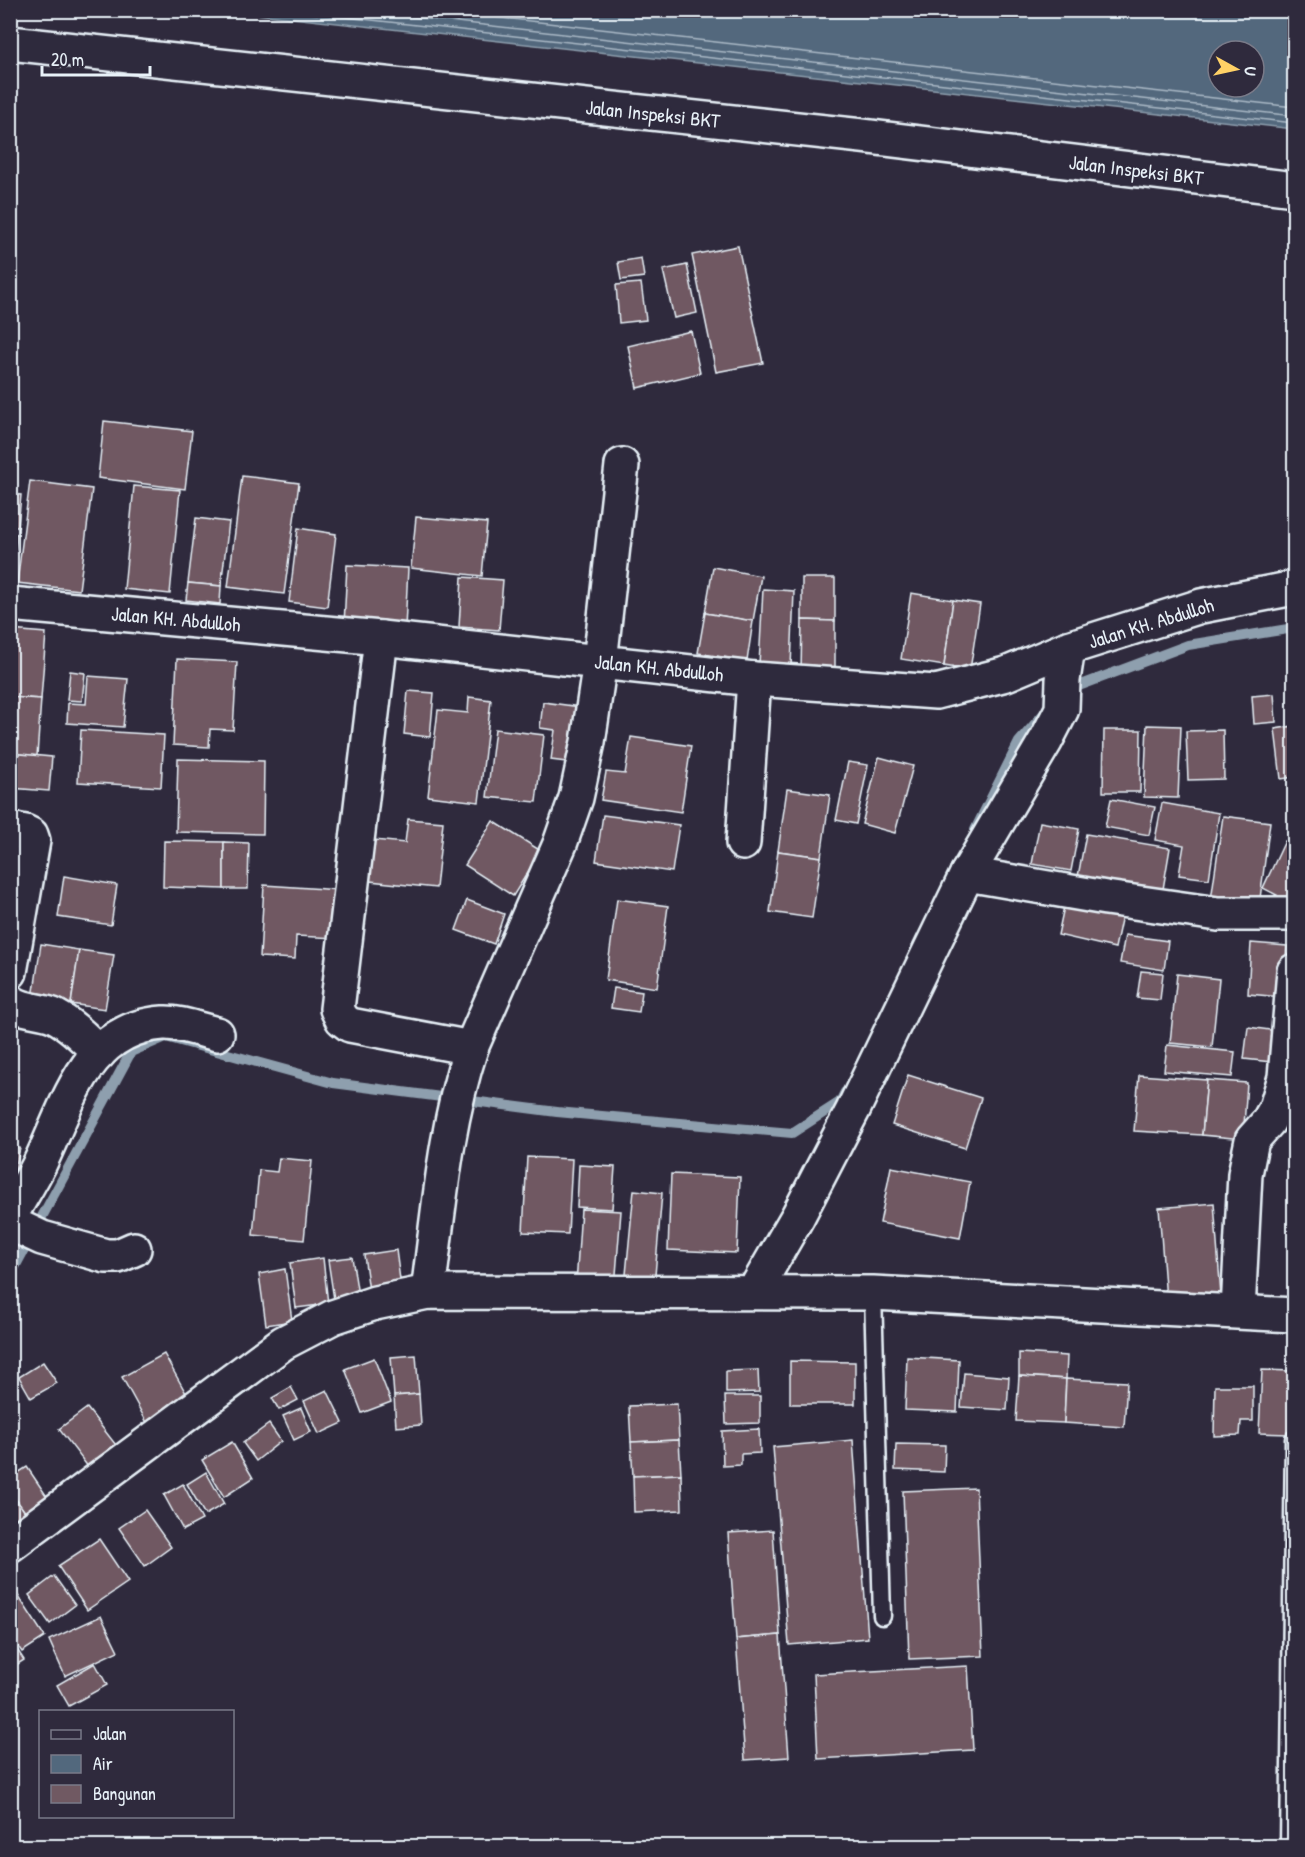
<svg xmlns="http://www.w3.org/2000/svg" width="1305" height="1857" font-family="'Patrick Hand',sans-serif">
  <style>
    .water { fill: #52687d; stroke: #8e9fae; stroke-width: 1.5; fill-rule: evenodd }
    .lines { fill: none; stroke-linecap: round; stroke-linejoin: round }
    .shore { stroke: #acbac7; stroke-width: 1.5 }
    .stream { stroke: #8e9fae; stroke-width: 10 }
    .building { fill: #705962; stroke: #e8f1f8; stroke-width: 1.5 }
    .lane-casing { stroke: #e8f1f8; stroke-width: 21 }
    .street-casing { stroke: #e8f1f8; stroke-width: 38 }
    .secondary-casing { stroke: #e8f1f8; stroke-width: 38 }
    .lane { stroke: #2f2a3d; stroke-width: 16 }
    .street { stroke: #2f2a3d; stroke-width: 33 }
    .secondary { stroke: #2f2a3d; stroke-width: 33 }
    .labels { text-anchor: middle; stroke-width: 5; stroke-linejoin: round; paint-order: stroke }
    .street-label { font-size: 20px; fill: #e8f1f8; stroke: #2f2a3d }
  </style>
  <rect width="100%" height="100%" fill="#2f2a3d"/>
  <filter id="ink" filterUnits="userSpaceOnUse"><feTurbulence type="fractalNoise" baseFrequency=".0167" numOctaves="2"/><feDisplacementMap in="SourceGraphic" scale="12" xChannelSelector="R" yChannelSelector="G"/><feConvolveMatrix kernelMatrix="1 2 1 2 8 2 1 2 1" color-interpolation-filters="sRGB"/></filter>
  <g filter="url(#ink)">
    <path class="water" d="M228,11H1294V129ZM1218,51H1254V87H1218Z"/>
    <g class="lines">
      <g class="shore">
        <polyline points="282,10 1294,123"/>
        <polyline points="350,10 1294,116"/>
        <polyline points="431,10 1294,107"/>
      </g>
      <g class="stream">
        <polyline points="1068,690 1188,645 1294,628"/>
        <polyline points="975,830 1019,742 1046,711"/>
        <polyline points="10,1276 131,1052 166,1037 333,1083 557,1112 792,1133 840,1102 845,1092"/>
      </g>
    </g>
    <g class="building">
      <polygon points="738,246 763,363 716,372 692,255"/>
      <polygon points="641,258 644,277 621,280 618,262"/>
      <polygon points="687,265 697,313 674,318 663,270"/>
      <polygon points="641,283 646,320 619,323 616,285"/>
      <polygon points="691,331 700,373 637,388 628,346"/>
      <polygon points="104,421 192,431 185,489 98,478"/>
      <polygon points="242,476 299,483 284,594 228,587"/>
      <polygon points="30,481 92,489 79,590 17,583"/>
      <polygon points="134,486 180,490 170,594 124,589"/>
      <polygon points="10,494 21,495 18,527 10,527"/>
      <polygon points="416,517 487,523 482,576 411,568"/>
      <polygon points="196,518 229,522 221,586 188,583"/>
      <polygon points="298,528 336,534 327,607 289,602"/>
      <polygon points="10,533 17,534 13,576 10,576"/>
      <polygon points="347,565 408,568 405,628 344,625"/>
      <polygon points="713,567 761,576 753,621 705,613"/>
      <polygon points="462,577 503,580 499,630 459,627"/>
      <polygon points="802,578 835,578 835,621 802,620"/>
      <polygon points="188,583 221,586 220,604 186,600"/>
      <polygon points="763,589 794,591 791,667 759,665"/>
      <polygon points="911,593 953,600 944,666 901,659"/>
      <polygon points="953,600 980,604 970,670 944,666"/>
      <polygon points="705,613 753,621 747,661 698,653"/>
      <polygon points="802,620 835,621 835,672 801,672"/>
      <polygon points="10,630 46,633 41,699 10,697"/>
      <polygon points="177,659 237,662 233,730 210,729 209,747 173,745"/>
      <polygon points="70,671 85,673 82,701 67,700"/>
      <polygon points="88,676 128,679 123,727 67,723 68,703 86,704"/>
      <polygon points="408,691 434,693 430,737 404,734"/>
      <polygon points="1274,694 1276,722 1254,724 1252,696"/>
      <polygon points="10,697 41,699 37,756 10,753"/>
      <polygon points="469,697 491,700 479,802 428,796 438,710 468,713"/>
      <polygon points="543,702 588,708 582,764 551,760 555,730 540,728"/>
      <polygon points="1147,725 1181,726 1178,798 1144,797"/>
      <polygon points="1294,726 1294,777 1281,779 1275,729"/>
      <polygon points="495,729 544,735 536,802 487,797"/>
      <polygon points="81,730 164,735 161,787 78,782"/>
      <polygon points="1104,730 1141,730 1140,792 1103,792"/>
      <polygon points="1223,730 1224,779 1188,780 1186,731"/>
      <polygon points="631,737 691,746 681,812 601,800 606,772 625,774"/>
      <polygon points="10,753 52,757 49,791 10,788"/>
      <polygon points="879,757 913,766 895,833 862,824"/>
      <polygon points="178,759 264,761 263,834 176,832"/>
      <polygon points="848,762 868,765 856,824 836,820"/>
      <polygon points="787,789 830,795 821,857 778,851"/>
      <polygon points="1111,799 1155,807 1149,835 1105,827"/>
      <polygon points="1162,803 1219,813 1209,879 1179,875 1184,845 1155,840"/>
      <polygon points="603,815 679,825 672,872 596,861"/>
      <polygon points="1223,816 1270,822 1259,906 1211,900"/>
      <polygon points="408,819 443,822 436,888 370,881 374,840 405,843"/>
      <polygon points="493,821 541,851 513,896 465,865"/>
      <polygon points="1040,822 1079,829 1071,871 1032,864"/>
      <polygon points="1086,834 1170,848 1161,901 1076,887"/>
      <polygon points="164,841 224,842 224,889 163,887"/>
      <polygon points="1285,841 1294,845 1294,904 1263,888"/>
      <polygon points="224,842 249,843 248,889 224,889"/>
      <polygon points="778,851 821,857 812,918 770,912"/>
      <polygon points="64,876 117,885 111,925 58,917"/>
      <polygon points="264,885 340,890 337,938 296,936 295,959 260,957"/>
      <polygon points="617,899 668,906 657,988 606,980"/>
      <polygon points="467,900 504,914 494,944 456,930"/>
      <polygon points="1065,902 1122,915 1115,948 1058,935"/>
      <polygon points="1125,935 1168,941 1164,970 1120,963"/>
      <polygon points="1251,943 1287,946 1283,997 1248,994"/>
      <polygon points="41,944 79,950 71,1004 33,998"/>
      <polygon points="79,950 114,955 105,1009 71,1004"/>
      <polygon points="1141,971 1163,973 1160,1000 1137,998"/>
      <polygon points="1177,974 1219,979 1212,1047 1170,1043"/>
      <polygon points="614,988 642,992 639,1012 611,1008"/>
      <polygon points="1248,1027 1285,1032 1281,1063 1244,1059"/>
      <polygon points="1167,1045 1235,1052 1232,1077 1164,1071"/>
      <polygon points="908,1075 981,1098 965,1148 892,1125"/>
      <polygon points="1139,1075 1207,1080 1202,1135 1134,1131"/>
      <polygon points="1207,1080 1247,1083 1243,1139 1202,1135"/>
      <polygon points="10,1146 20,1148 11,1188 10,1188"/>
      <polygon points="527,1157 572,1159 568,1234 523,1232"/>
      <polygon points="279,1158 312,1161 304,1240 253,1235 259,1170 277,1172"/>
      <polygon points="579,1165 615,1167 612,1209 577,1207"/>
      <polygon points="891,1167 970,1182 960,1238 880,1223"/>
      <polygon points="671,1174 740,1177 737,1253 668,1250"/>
      <polygon points="634,1190 662,1193 654,1287 625,1285"/>
      <polygon points="1214,1203 1221,1296 1166,1300 1159,1208"/>
      <polygon points="581,1209 621,1211 615,1287 576,1285"/>
      <polygon points="396,1250 401,1287 369,1291 364,1255"/>
      <polygon points="352,1257 359,1302 335,1306 328,1260"/>
      <polygon points="323,1258 328,1304 296,1308 290,1263"/>
      <polygon points="285,1269 292,1321 266,1325 259,1274"/>
      <polygon points="1019,1353 1067,1356 1066,1379 1019,1376"/>
      <polygon points="164,1354 192,1404 150,1428 122,1377"/>
      <polygon points="416,1355 419,1394 394,1396 391,1357"/>
      <polygon points="907,1357 959,1360 957,1412 905,1410"/>
      <polygon points="374,1358 391,1402 362,1413 345,1369"/>
      <polygon points="790,1361 855,1362 855,1404 790,1404"/>
      <polygon points="43,1362 57,1383 31,1398 19,1377"/>
      <polygon points="758,1370 759,1392 726,1393 726,1371"/>
      <polygon points="1262,1370 1292,1371 1289,1434 1259,1433"/>
      <polygon points="964,1373 1009,1377 1007,1410 961,1407"/>
      <polygon points="1019,1376 1066,1379 1064,1423 1016,1421"/>
      <polygon points="1066,1379 1127,1382 1124,1427 1064,1423"/>
      <polygon points="1215,1386 1253,1386 1253,1421 1241,1421 1240,1435 1214,1436"/>
      <polygon points="291,1387 298,1400 279,1410 272,1398"/>
      <polygon points="327,1390 343,1423 319,1434 304,1401"/>
      <polygon points="419,1394 421,1425 396,1427 394,1396"/>
      <polygon points="725,1396 760,1396 760,1423 726,1424"/>
      <polygon points="677,1404 679,1440 631,1442 629,1406"/>
      <polygon points="87,1408 123,1454 95,1476 59,1429"/>
      <polygon points="301,1408 311,1432 294,1440 283,1416"/>
      <polygon points="269,1424 281,1441 256,1461 243,1443"/>
      <polygon points="759,1429 760,1453 741,1454 741,1465 723,1466 722,1431"/>
      <polygon points="679,1440 681,1474 633,1476 631,1442"/>
      <polygon points="853,1440 868,1638 789,1645 773,1447"/>
      <polygon points="232,1442 253,1478 224,1497 202,1460"/>
      <polygon points="896,1444 945,1445 944,1472 895,1470"/>
      <polygon points="27,1467 52,1504 30,1519 10,1491 10,1478"/>
      <polygon points="206,1472 224,1504 205,1515 187,1484"/>
      <polygon points="681,1474 682,1510 634,1512 633,1476"/>
      <polygon points="183,1484 202,1520 183,1530 164,1495"/>
      <polygon points="976,1488 983,1656 909,1659 903,1491"/>
      <polygon points="10,1491 30,1519 10,1532"/>
      <polygon points="145,1510 171,1547 145,1566 119,1528"/>
      <polygon points="773,1530 780,1635 736,1639 728,1533"/>
      <polygon points="99,1539 128,1582 87,1610 58,1566"/>
      <polygon points="54,1576 75,1605 50,1624 29,1595"/>
      <polygon points="17,1594 45,1637 22,1652 10,1635 10,1598"/>
      <polygon points="101,1616 118,1651 65,1676 49,1640"/>
      <polygon points="780,1635 789,1757 745,1760 736,1639"/>
      <polygon points="10,1639 24,1660 10,1669"/>
      <polygon points="95,1663 107,1685 69,1706 57,1685"/>
      <polygon points="968,1666 973,1750 818,1759 814,1674"/>
    </g>
    <g class="lines">
      <g class="lane-casing">
        <g id="lane">
          <polyline points="873,1293 882,1616"/>
          <polyline points="1289,1846 1294,1439"/>
        </g>
      </g>
      <g class="street-casing">
        <g id="street">
          <polyline points="10,604 381,638 754,679 936,692 1006,674 1068,648 1201,606 1294,588"/>
          <polyline points="381,638 337,1009 342,1019 350,1025 471,1048"/>
          <polyline points="10,829 25,832 31,835 33,841 10,972"/>
          <polyline points="743,843 754,679"/>
          <polyline points="967,874 1106,898 1218,914 1294,914"/>
          <path d="M10,1001C22,1012 41,1009 55,1016C72,1025 86,1039 99,1053"/>
          <path d="M10,1216C20,1198 31,1181 40,1163C68,1106 85,1028 163,1023C180,1022 200,1030 217,1034"/>
          <polyline points="10,1223 42,1238 106,1256 118,1256 134,1249"/>
          <path d="M428,1292C439,1210 445,1127 471,1048L560,844L576,798L588,742L600,662L622,465"/>
          <polyline points="754,1292 798,1216 853,1110 967,874 1046,740 1062,709 1063,680 1068,648"/>
          <polyline points="1238,1311 1245,1174 1252,1140 1268,1122 1276,1108 1285,1077 1294,971"/>
          <polyline points="10,1545 283,1343 333,1317 375,1303 428,1292 873,1293 1294,1315"/>
        </g>
      </g>
      <g class="secondary-casing">
        <polyline id="secondary" points="10,43 862,136 1294,189"/>
      </g>
      <use href="#lane" class="lane"/>
      <use href="#street" class="street"/>
      <use href="#secondary" class="secondary"/>
    </g>
  </g>
  <g class="labels">
    <g class="street-label">
      <text transform="translate(653 114) rotate(6)" y="7">Jalan Inspeksi BKT</text>
      <text transform="translate(1136 170) rotate(7)" y="7">Jalan Inspeksi BKT</text>
      <text transform="translate(176 619) rotate(5)" y="7">Jalan KH. Abdulloh</text>
      <text transform="translate(1151 623) rotate(-17)" y="7">Jalan KH. Abdulloh</text>
      <text transform="translate(659 668) rotate(6)" y="7">Jalan KH. Abdulloh</text>
    </g>
  </g>
  <rect width="1305" height="1857" fill="none" stroke="#2f2a3d" stroke-width="36"/>
  <rect x="18" y="18" width="1269" height="1821" fill="none" stroke="#e8f1f8" stroke-width="2" filter="url(#ink)"/>
  <rect x="39" y="1710" width="195" height="108" fill="#2f2a3d" stroke="#797a88" stroke-width="1.5"/>
  <rect x="51" y="1730" width="30" height="9" fill="#2f2a3d" stroke="#797a88" stroke-width="1.5"/>
  <text x="93" y="1740" font-size="18" fill="#e8f1f8">Jalan</text>
  <rect x="51" y="1755" width="30" height="18" fill="#52687d" stroke="#797a88" stroke-width="1.5"/>
  <text x="93" y="1770" font-size="18" fill="#e8f1f8">Air</text>
  <rect x="51" y="1785" width="30" height="18" fill="#705962" stroke="#797a88" stroke-width="1.5"/>
  <text x="93" y="1800" font-size="18" fill="#e8f1f8">Bangunan</text>
  <g transform="translate(1236 69) rotate(98)"><circle r="28" fill="#2f2a3d" stroke="#797a88" stroke-width="1.5"/>
  <path d="M0-4.5L10 22L0 15L-10 22Z" fill="#ffd166"/>
  <text y="-9" font-size="16" font-weight="bold" text-anchor="middle" fill="#e8f1f8">U</text>
  </g>
  <path d="M42 66v9h108v-9" fill="none" stroke="#e8f1f8" stroke-width="3"/>
  <text x="51" y="66" font-size="18" fill="#e8f1f8" stroke="#2f2a3d" stroke-width="4.5" paint-order="stroke">20 m</text>
</svg>
